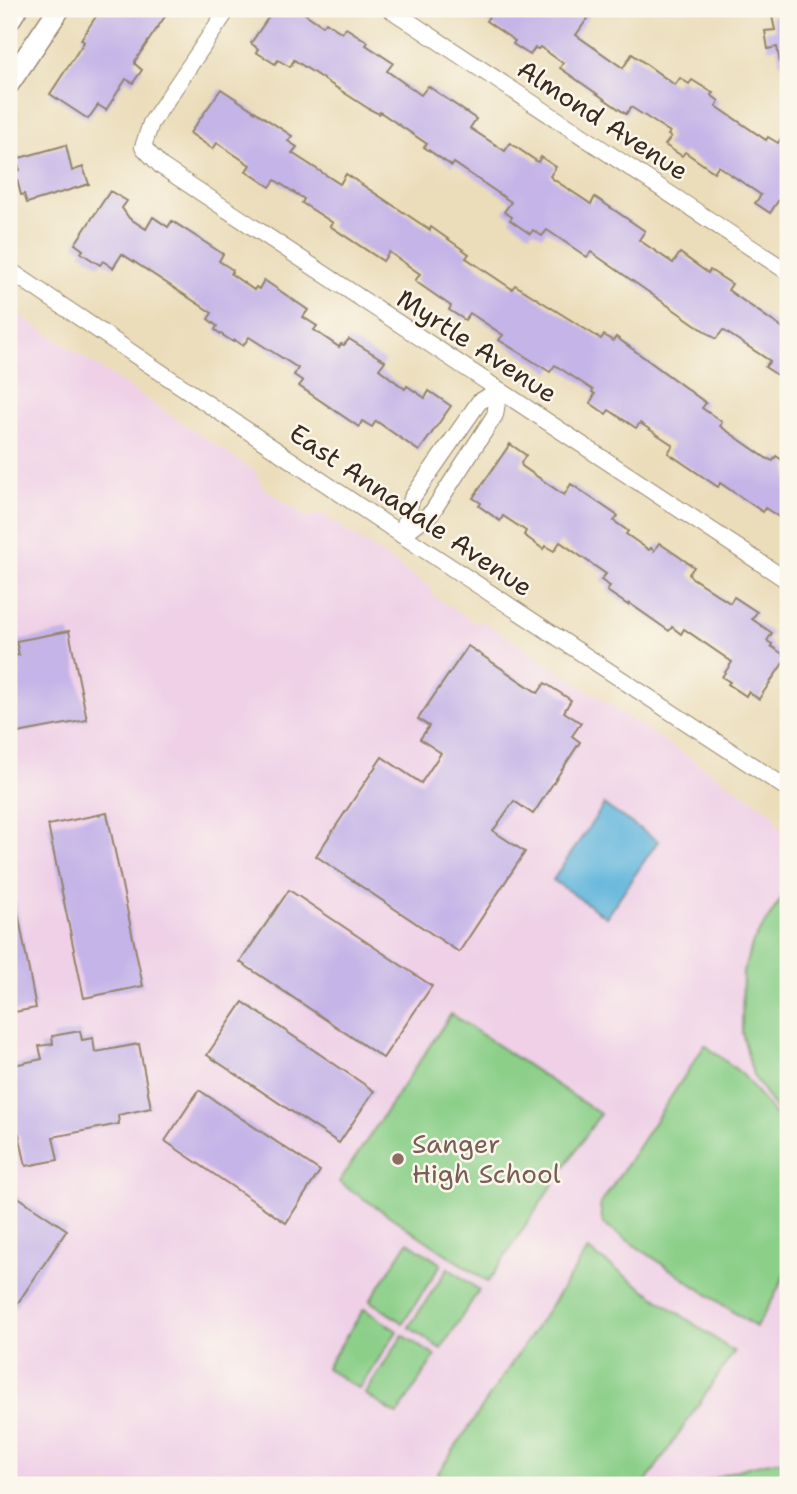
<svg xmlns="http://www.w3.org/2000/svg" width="797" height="1494" font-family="'Shantell Sans',sans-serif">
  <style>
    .built { fill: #efd0e7 }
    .green { fill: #8bcf89; stroke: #637c54; stroke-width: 2 }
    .water { fill: #60b5dc; stroke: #4e707d; stroke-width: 2 }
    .building { fill: #c5b4e7 }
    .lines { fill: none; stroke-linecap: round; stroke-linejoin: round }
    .street-casing { stroke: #93846c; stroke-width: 18 }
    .secondary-casing { stroke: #93846c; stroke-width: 24 }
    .street { stroke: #fff; stroke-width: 16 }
    .secondary { stroke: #fff; stroke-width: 21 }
    .education-dot { fill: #8d6e63; stroke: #fbf7ec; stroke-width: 2.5 }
    .labels { text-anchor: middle; stroke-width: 5; stroke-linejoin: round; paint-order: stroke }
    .street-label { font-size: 26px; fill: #3b2a1e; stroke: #fbf7ec }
    .education-label { font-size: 26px; fill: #785e54; stroke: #fbf7ec; text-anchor: start }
  </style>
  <rect width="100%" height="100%" fill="#fbf7ec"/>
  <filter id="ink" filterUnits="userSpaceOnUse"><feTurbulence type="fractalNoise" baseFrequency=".0143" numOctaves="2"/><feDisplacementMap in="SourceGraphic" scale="14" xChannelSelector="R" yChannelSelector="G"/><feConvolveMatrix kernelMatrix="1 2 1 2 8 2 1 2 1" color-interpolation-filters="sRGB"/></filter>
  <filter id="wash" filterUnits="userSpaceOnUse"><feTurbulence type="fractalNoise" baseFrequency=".00686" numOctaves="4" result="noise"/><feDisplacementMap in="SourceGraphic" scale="28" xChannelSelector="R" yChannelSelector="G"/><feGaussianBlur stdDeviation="1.57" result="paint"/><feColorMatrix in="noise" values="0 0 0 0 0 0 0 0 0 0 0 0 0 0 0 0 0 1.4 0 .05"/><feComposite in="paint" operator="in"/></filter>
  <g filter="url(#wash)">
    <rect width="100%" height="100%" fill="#ebddba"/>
    <polygon class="built" points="9,308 256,472 262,487 306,517 322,514 431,588 434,597 475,623 485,622 773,813 778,826 788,833 788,1485 9,1485"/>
    <g class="green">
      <polygon points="788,888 788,1128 753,1075 742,1032 743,972 753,942"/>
      <polygon points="451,1014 600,1114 488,1282 339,1182"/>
      <polygon points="705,1045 743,1075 779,1120 788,1143 788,1267 774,1297 756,1327 603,1224 600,1205"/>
      <polygon points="408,1242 441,1264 403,1323 370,1301"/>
      <polygon points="588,1250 734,1352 644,1485 430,1485"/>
      <polygon points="448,1268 479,1290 441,1349 409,1327"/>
      <polygon points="364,1309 397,1331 359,1389 326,1368"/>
      <polygon points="403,1335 435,1356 397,1415 365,1394"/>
      <path d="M788,1460V1485H699C727,1472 757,1462 788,1460Z"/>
    </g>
    <polygon class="water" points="604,805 658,841 606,917 553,880"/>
    <g id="blocks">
      <g class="building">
        <polygon points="101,9 170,9 135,61 135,64 142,70 133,83 126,79 106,110 98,105 88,119 50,94 84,42 81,39"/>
        <polygon points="274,9 298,9 323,26 326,22 342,33 346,28 368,42 366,45 393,63 387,71 421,95 428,86 476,119 470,128 505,151 510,143 538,162 541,157 556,167 550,176 553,179 591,204 595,197 645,231 639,240 673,263 680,253 708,273 710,270 732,284 728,290 788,332 788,382 765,367 770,361 723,330 716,339 591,252 587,257 547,230 542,236 533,230 530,234 510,220 512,217 504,212 511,202 454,163 452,166 424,147 427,144 380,112 379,114 369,109 294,60 290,67 278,60 275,64 256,52 258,49 251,43"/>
        <polygon points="494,9 594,9 576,35 623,68 632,54 675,85 680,78 689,84 692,80 713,93 711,95 719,101 716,106 766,140 768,137 778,143 788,128 788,186 770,213 755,203 761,195 718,166 714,172 685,152 682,156 665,145 671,137 668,135 670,132 631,107 626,114 560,68 563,63 540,47 538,49 535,48 530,55 513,44 515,41 486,21"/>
        <polygon points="788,13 788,62 780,63 777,47 768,49 765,31 775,30 772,16"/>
        <polygon points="221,89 292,136 288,141 297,147 292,153 340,184 346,174 430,230 431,227 469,254 466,258 512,289 515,285 601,339 604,335 613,341 616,337 706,403 702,408 722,422 720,426 766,458 773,461 776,456 788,464 788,523 765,508 763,512 720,483 718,487 668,453 673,445 640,423 636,428 609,410 606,414 590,403 595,394 592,392 593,390 555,365 550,372 499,340 503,335 470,313 465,320 449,310 451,306 415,281 420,274 389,252 383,261 330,226 333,223 302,203 304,199 275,180 270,187 246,171 250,165 217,143 213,149 190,133"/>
        <polygon points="66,145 72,171 83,167 89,184 27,203 24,194 21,195 15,172 20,170 16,159"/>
        <polygon points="110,191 127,201 122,208 129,218 146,229 153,217 168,227 172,221 223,254 219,261 233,270 231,274 254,290 256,287 259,289 264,280 308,310 303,317 317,326 314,330 339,347 341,344 344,345 349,339 385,361 379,369 405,389 407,386 425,398 429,391 451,406 419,451 376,421 372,427 362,421 359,427 299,386 303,381 294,375 298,368 249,337 243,346 235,340 233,342 215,330 217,326 208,319 212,313 122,254 113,268 103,261 100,265 81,253 83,250 75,244"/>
        <polygon points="510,444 526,455 521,463 522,466 564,495 571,484 618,516 614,521 628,531 626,534 649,550 651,548 654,551 659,543 694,567 689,574 691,577 730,603 734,597 757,612 752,619 772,633 767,641 772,644 771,646 787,657 759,699 748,692 746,696 728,684 730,682 722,677 732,662 684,629 681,634 672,627 669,631 629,603 628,605 607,591 610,586 601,580 606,574 560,542 554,551 545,546 543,549 524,535 526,531 503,516 500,521 479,506 481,503 473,498"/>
        <polygon points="69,631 87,720 12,734 9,719 9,657 19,655 16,641"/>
        <polygon points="468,646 538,693 545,683 571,700 564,712 581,723 572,736 580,742 533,814 514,801 493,831 525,852 459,952 316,856 382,757 421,783 441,753 420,739 429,726 418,719"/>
        <polygon points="107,813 143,986 84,998 48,825"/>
        <polygon points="289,890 432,986 383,1058 240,962"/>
        <polygon points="9,902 16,902 36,1008 9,1013"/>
        <polygon points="243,1002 374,1091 339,1143 207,1055"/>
        <polygon points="80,1031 82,1040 93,1038 95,1052 139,1044 151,1108 118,1115 119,1124 53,1137 58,1160 26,1166 19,1134 13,1136 9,1117 9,1066 42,1059 39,1046 53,1044 52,1036"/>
        <polygon points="199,1090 320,1171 286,1223 165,1141"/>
        <polygon points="15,1195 67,1230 9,1316 9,1204"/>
      </g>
    </g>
  </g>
  <g filter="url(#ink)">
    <use href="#blocks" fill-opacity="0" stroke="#93846c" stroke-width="2"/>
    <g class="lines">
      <g class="street-casing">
        <g id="street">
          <polyline points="228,9 151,123 143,147 161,166 788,581"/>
          <polyline points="390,9 788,272"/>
          <polyline points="9,270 402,535 788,789"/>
          <polyline points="402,535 412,498 479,402 499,390"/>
          <polyline points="402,535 432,512 495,415 499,390"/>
        </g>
      </g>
      <g class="secondary-casing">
        <g id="secondary">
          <polyline points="9,20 16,9"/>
          <polyline points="9,83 59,9"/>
        </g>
      </g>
      <use href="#street" class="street"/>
      <use href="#secondary" class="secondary"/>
    </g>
  </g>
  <circle class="education-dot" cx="398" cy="1159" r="7"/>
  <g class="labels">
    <g class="street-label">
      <text transform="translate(603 120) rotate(33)" y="9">Almond Avenue</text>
      <text transform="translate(477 346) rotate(33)" y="9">Myrtle Avenue</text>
      <text transform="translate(411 510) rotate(34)" y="9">East Annadale Avenue</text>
    </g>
    <g class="education-label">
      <text x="412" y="1153">Sanger<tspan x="412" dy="30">High School</tspan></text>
    </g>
  </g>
  <rect width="797" height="1494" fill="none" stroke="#fbf7ec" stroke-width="35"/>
</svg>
